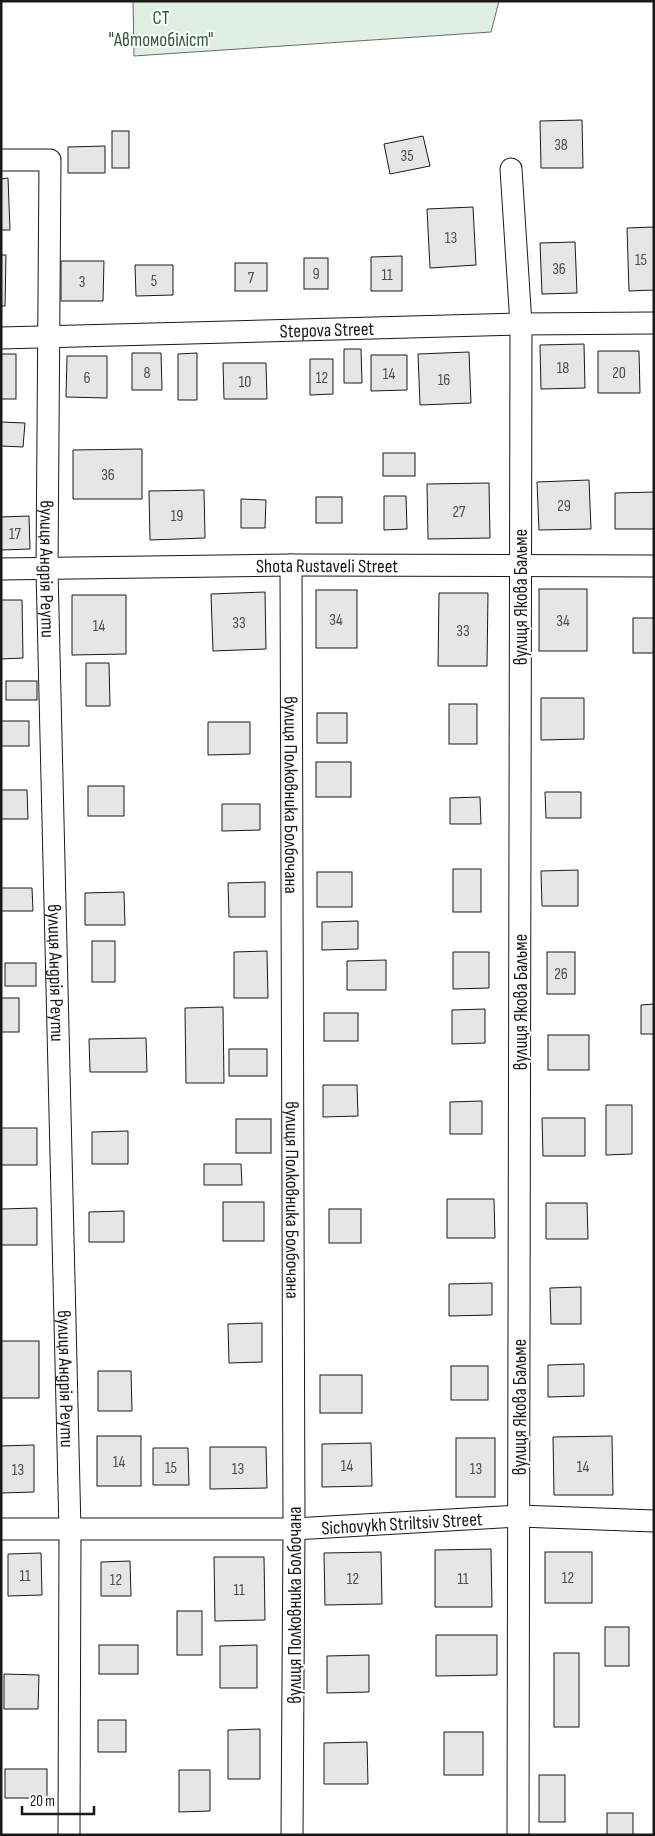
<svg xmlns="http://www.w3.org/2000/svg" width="655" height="1836" font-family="'Sofia Sans Condensed',sans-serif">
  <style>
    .garden { fill: #e0efe3; stroke: #6a6a6a }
    .building { fill: #e6e6e6; stroke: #1a1a1a }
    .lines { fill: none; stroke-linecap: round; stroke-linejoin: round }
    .minor-casing { stroke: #1a1a1a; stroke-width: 23 }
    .minor { stroke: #fff; stroke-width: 21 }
    .labels { text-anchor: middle; stroke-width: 4; stroke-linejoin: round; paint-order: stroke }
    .number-label { font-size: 16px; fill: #4d4d4d }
    .park-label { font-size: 19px; fill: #2b5a34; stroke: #fff }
    .street-label { font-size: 19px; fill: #1a1a1a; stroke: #fff }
  </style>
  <rect width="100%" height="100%" fill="#fff"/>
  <polygon class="garden" points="133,1 499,1 491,32 134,56"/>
  <g class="building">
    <polygon points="582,120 583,168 541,168 540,121"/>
    <rect x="112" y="131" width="17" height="37"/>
    <polygon points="423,136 430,166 390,174 384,144"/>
    <polygon points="105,146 105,173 68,173 68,147"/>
    <polygon points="8,178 10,230 1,230 1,179"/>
    <polygon points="473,207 476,265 430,268 427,209"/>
    <polygon points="654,227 654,290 629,291 627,228"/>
    <polygon points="575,242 577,293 542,294 540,243"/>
    <polygon points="1,255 6,255 5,306 1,306"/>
    <polygon points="402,256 402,291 371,291 371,257"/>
    <rect x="304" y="258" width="24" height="31"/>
    <polygon points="61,261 104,261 103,301 61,301"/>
    <rect x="235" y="263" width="32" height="28"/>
    <polygon points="135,265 173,265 173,295 136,296"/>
    <polygon points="584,344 585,388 541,389 540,345"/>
    <polygon points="344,349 361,349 362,383 344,383"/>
    <polygon points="598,351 639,351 640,393 598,393"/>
    <polygon points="469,352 471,403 420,405 418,354"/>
    <polygon points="132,353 161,353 162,390 132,390"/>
    <polygon points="197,353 197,400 178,400 178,354"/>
    <rect x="1" y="354" width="15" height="45"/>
    <polygon points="371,355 407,355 407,390 371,391"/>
    <polygon points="67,356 107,356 107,398 66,397"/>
    <polygon points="310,359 333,359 333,394 310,395"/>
    <polygon points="223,363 266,363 267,399 224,399"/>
    <polygon points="1,422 25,423 23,447 1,446"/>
    <polygon points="142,449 142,499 73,499 73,450"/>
    <rect x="383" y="453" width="32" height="23"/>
    <polygon points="589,480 591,529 539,530 537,482"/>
    <polygon points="489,483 490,538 428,539 427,484"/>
    <polygon points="204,490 205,538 150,540 149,491"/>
    <polygon points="654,492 654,529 615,529 615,493"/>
    <polygon points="384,496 406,496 407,529 384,530"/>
    <rect x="316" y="497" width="26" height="26"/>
    <polygon points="241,499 266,500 265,528 241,528"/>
    <polygon points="29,516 30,549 1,550 1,517"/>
    <rect x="539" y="589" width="48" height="62"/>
    <rect x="316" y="590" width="41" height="58"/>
    <polygon points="265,592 266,649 213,651 211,594"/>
    <polygon points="439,593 488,593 487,666 438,666"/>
    <polygon points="72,595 126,595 126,654 72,655"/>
    <polygon points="1,600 22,600 23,658 1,659"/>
    <rect x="633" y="618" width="21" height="35"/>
    <polygon points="86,663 109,663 110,706 86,706"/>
    <rect x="6" y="681" width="31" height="19"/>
    <polygon points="541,698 584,698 584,739 541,740"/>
    <rect x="449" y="704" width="28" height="40"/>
    <rect x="317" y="713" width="30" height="30"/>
    <rect x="1" y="721" width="28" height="25"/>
    <polygon points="208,722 250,722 250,754 208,755"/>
    <rect x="316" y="762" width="35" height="35"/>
    <rect x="88" y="786" width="36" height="30"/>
    <polygon points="1,790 27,790 28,819 1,819"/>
    <polygon points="545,792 581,792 581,818 546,818"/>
    <polygon points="480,797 481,824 450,824 450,798"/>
    <polygon points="222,804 260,804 260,830 222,831"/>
    <rect x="453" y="869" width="28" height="43"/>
    <polygon points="578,870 578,906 542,906 541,871"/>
    <rect x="317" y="872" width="35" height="35"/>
    <polygon points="265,882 265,917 229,917 228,883"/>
    <polygon points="1,888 32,888 33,911 1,911"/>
    <polygon points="124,892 125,925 85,925 85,893"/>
    <polygon points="358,921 358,949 322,950 322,922"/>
    <rect x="92" y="941" width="23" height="41"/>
    <polygon points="267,951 268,998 234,998 234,952"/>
    <polygon points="453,952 489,952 489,988 453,989"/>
    <rect x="547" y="952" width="28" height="42"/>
    <polygon points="386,960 386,990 347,990 347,961"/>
    <rect x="5" y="963" width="31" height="23"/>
    <rect x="1" y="998" width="18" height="34"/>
    <polygon points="654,1004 654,1034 641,1034 641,1005"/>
    <polygon points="223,1007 224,1083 186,1083 185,1008"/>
    <polygon points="485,1009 485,1043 452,1044 452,1010"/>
    <rect x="324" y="1013" width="34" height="28"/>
    <rect x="548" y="1035" width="41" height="35"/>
    <polygon points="146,1038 147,1072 90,1072 89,1039"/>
    <rect x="229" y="1049" width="38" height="27"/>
    <polygon points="323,1085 357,1085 358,1116 323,1117"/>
    <polygon points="482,1101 482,1134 450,1134 450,1102"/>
    <polygon points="606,1105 632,1105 632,1154 606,1155"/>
    <polygon points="542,1118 585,1118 585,1156 543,1156"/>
    <rect x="236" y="1119" width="35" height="34"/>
    <rect x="1" y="1128" width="36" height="37"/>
    <polygon points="128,1131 128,1164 92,1164 92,1132"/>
    <polygon points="204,1164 241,1164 242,1185 204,1185"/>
    <polygon points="447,1199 494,1199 495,1238 447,1238"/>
    <rect x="223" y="1202" width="41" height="39"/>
    <polygon points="546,1203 587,1203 588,1239 546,1239"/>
    <polygon points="37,1208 37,1245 1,1245 1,1209"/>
    <rect x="329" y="1209" width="32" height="34"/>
    <polygon points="124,1211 124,1242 89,1242 89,1212"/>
    <polygon points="492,1283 492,1315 449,1316 449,1284"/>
    <polygon points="581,1287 581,1324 551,1324 550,1288"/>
    <polygon points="262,1323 262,1362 229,1363 228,1324"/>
    <rect x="1" y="1341" width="38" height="57"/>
    <polygon points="584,1364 584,1396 548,1397 548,1365"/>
    <rect x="451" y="1366" width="37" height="34"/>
    <polygon points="98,1371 131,1371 132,1411 98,1411"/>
    <rect x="320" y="1375" width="42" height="38"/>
    <rect x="97" y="1436" width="44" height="50"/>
    <polygon points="612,1436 613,1495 554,1495 553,1437"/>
    <rect x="456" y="1438" width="39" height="59"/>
    <polygon points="371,1443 372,1486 322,1487 322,1444"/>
    <polygon points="34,1445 34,1492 1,1493 1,1446"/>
    <polygon points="210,1447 266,1447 267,1488 210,1489"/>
    <polygon points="153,1448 188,1448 189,1485 153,1485"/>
    <polygon points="491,1549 492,1607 435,1607 435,1550"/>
    <polygon points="381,1552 382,1604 325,1605 324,1553"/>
    <rect x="545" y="1552" width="47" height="51"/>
    <polygon points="41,1553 42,1595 8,1596 8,1554"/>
    <polygon points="214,1557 264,1557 265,1620 215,1621"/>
    <polygon points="130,1561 131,1596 101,1596 101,1562"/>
    <rect x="177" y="1611" width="25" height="44"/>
    <rect x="605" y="1627" width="24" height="39"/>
    <polygon points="436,1635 497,1635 497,1675 436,1676"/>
    <rect x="99" y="1645" width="39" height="29"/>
    <polygon points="257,1645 257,1688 220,1688 220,1646"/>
    <rect x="554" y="1653" width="25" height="74"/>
    <polygon points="369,1655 369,1692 327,1693 327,1656"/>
    <polygon points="4,1674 39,1675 38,1709 4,1709"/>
    <rect x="98" y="1720" width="28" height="32"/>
    <polygon points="260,1729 260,1779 228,1779 228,1730"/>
    <rect x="444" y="1732" width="39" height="43"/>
    <polygon points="367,1742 368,1784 324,1784 324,1743"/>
    <rect x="5" y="1769" width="42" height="29"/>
    <polygon points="179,1770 210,1770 210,1811 179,1812"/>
    <rect x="539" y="1775" width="26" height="47"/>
    <rect x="607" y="1813" width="26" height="22"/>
  </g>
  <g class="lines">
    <g class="minor-casing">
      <g id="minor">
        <path id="s1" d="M1,160H50L47,570L70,1530L69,1835"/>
        <polyline points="511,169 521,324 518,1835"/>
        <path id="s2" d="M1,338L521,324L654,323"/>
        <path id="s3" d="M291,565L294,1529L292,1835"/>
        <path id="s4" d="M1,569L291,565L654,566"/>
        <path id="s5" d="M1,1529H294L519,1516L654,1521"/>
      </g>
    </g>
    <use href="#minor" class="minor"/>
  </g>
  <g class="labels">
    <g class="number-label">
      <text x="561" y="150">38</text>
      <text x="407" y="161">35</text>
      <text x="451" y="243">13</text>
      <text x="641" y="265">15</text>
      <text x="559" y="274">36</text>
      <text x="316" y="279">9</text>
      <text x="387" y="280">11</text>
      <text x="251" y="283">7</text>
      <text x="154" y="286">5</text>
      <text x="82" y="287">3</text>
      <text x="563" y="373">18</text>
      <text x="147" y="378">8</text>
      <text x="619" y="378">20</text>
      <text x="389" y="379">14</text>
      <text x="87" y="383">6</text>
      <text x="322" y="383">12</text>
      <text x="444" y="385">16</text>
      <text x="245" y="387">10</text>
      <text x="108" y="480">36</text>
      <text x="564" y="511">29</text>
      <text x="459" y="517">27</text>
      <text x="177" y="521">19</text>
      <text x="15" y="539">17</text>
      <text x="336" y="625">34</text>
      <text x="563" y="626">34</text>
      <text x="239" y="628">33</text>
      <text x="99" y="631">14</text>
      <text x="463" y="636">33</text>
      <text x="561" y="979">26</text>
      <text x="119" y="1467">14</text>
      <text x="347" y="1471">14</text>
      <text x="583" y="1472">14</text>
      <text x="171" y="1473">15</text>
      <text x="238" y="1474">13</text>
      <text x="476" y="1474">13</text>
      <text x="18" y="1475">13</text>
      <text x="25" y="1581">11</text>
      <text x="568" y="1583">12</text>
      <text x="353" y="1584">12</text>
      <text x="463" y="1584">11</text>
      <text x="116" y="1585">12</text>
      <text x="239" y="1595">11</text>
    </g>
    <g class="park-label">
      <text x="161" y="24">СТ<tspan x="161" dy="22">"Автомобіліст"</tspan></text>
    </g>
    <g class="street-label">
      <text dy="7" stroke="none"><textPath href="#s2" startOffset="326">Stepova Street</textPath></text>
      <text dy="7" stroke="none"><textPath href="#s4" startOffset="326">Shota Rustaveli Street</textPath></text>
      <text dy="7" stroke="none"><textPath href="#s1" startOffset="458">вулиця Андрія Реути</textPath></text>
      <text transform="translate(520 597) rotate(-90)" y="7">вулиця Якова Бальме</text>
      <text dy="7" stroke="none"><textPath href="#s3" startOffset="230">вулиця Полковника Болбочана</textPath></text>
      <text dy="7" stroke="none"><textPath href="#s1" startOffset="862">вулиця Андрія Реути</textPath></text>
      <text transform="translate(520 1002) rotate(-90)" y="7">вулиця Якова Бальме</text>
      <text dy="7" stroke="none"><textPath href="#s3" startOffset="635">вулиця Полковника Болбочана</textPath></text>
      <text dy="7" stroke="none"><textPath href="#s1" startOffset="1268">вулиця Андрія Реути</textPath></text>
      <text transform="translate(519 1407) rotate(-90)" y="7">вулиця Якова Бальме</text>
      <text dy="7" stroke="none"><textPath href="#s5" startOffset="401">Sichovykh Striltsiv Street</textPath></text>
      <text transform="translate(294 1605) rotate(-90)" y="7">вулиця Полковника Болбочана</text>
    </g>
  </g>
  <rect width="655" height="1836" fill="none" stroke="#1a1a1a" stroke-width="5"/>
  <path d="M22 1806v8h72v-8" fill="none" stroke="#1a1a1a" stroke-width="2.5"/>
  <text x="30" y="1806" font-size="15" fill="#1a1a1a" stroke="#ffffff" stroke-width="4" paint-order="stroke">20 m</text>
</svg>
